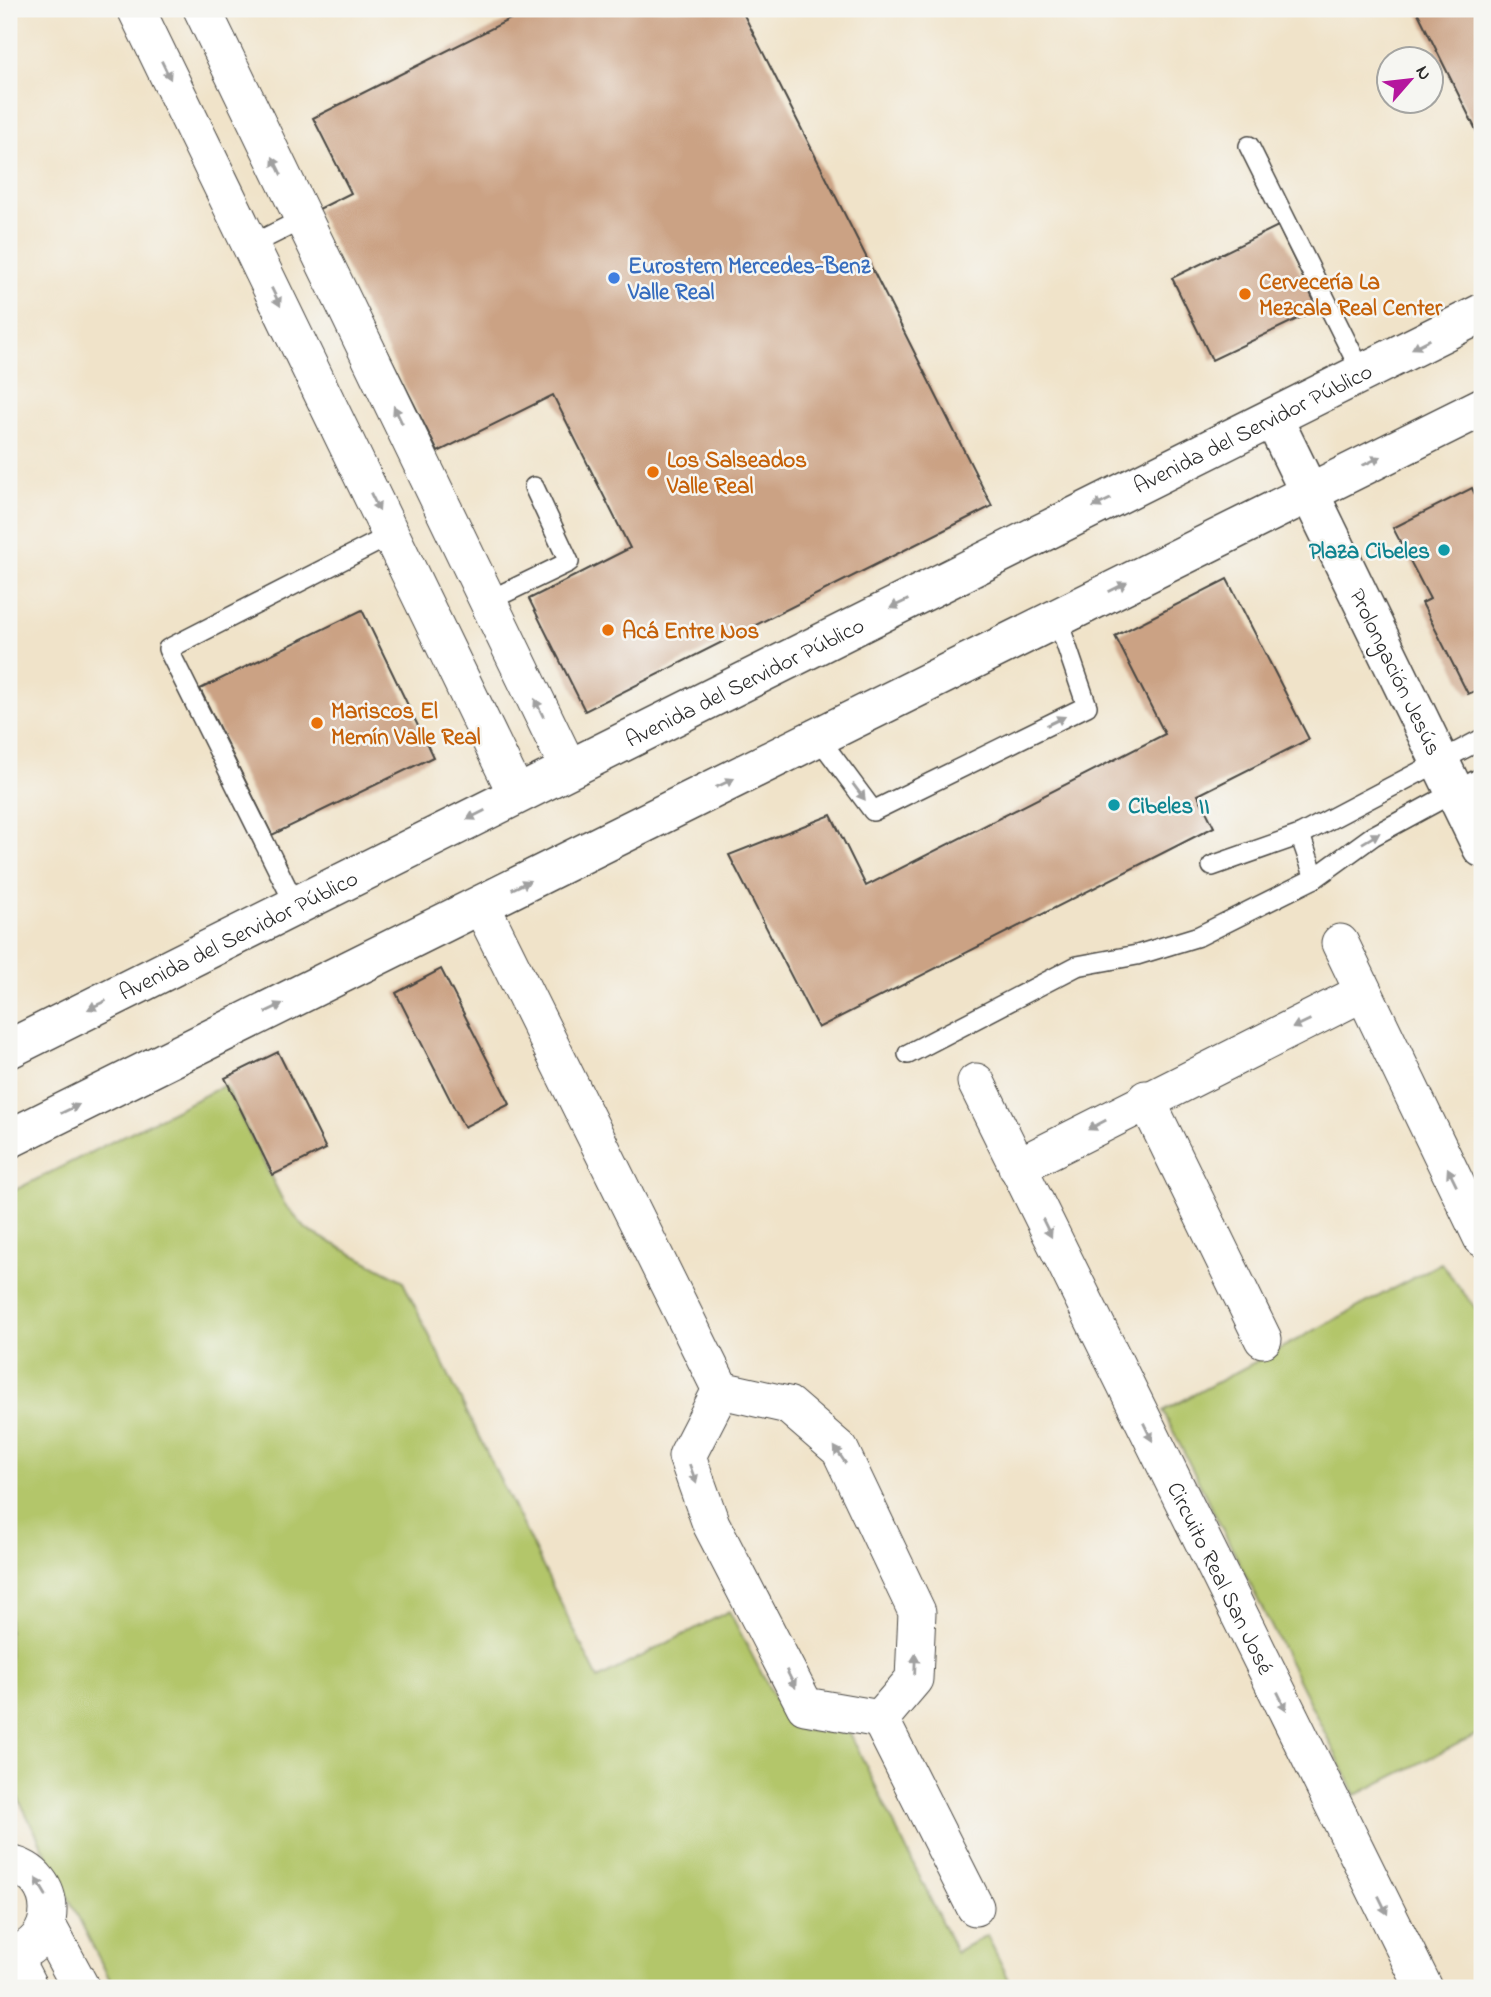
<svg xmlns="http://www.w3.org/2000/svg" width="1491" height="1997" font-family="'Indie Flower',sans-serif">
  <style>
    .green { fill: #b3c66a; stroke: #6f784a; stroke-width: 2 }
    .building { fill: #cba284 }
    .lines { fill: none; stroke-linecap: round; stroke-linejoin: round }
    .service-casing { stroke: #494743; stroke-width: 22 }
    .minor-casing { stroke: #494743; stroke-width: 39 }
    .tertiary-casing { stroke: #494743; stroke-width: 41 }
    .service { stroke: #fff; stroke-width: 19 }
    .minor { stroke: #fff; stroke-width: 37 }
    .tertiary { stroke: #fff; stroke-width: 38 }
    .oneway { fill: #a0a0a0 }
    .shop-dot { fill: #3f7fe0; stroke: #f6f6f2; stroke-width: 2.5 }
    .food-dot { fill: #e8710a; stroke: #f6f6f2; stroke-width: 2.5 }
    .culture-dot { fill: #0f9aa8; stroke: #f6f6f2; stroke-width: 2.5 }
    .labels { text-anchor: middle; stroke-width: 5; stroke-linejoin: round; paint-order: stroke }
    .shop-label { font-size: 23px; font-weight: bold; fill: #366cbe; stroke: #f6f6f2; text-anchor: start }
    .food-label { font-size: 23px; font-weight: bold; fill: #c56008; stroke: #f6f6f2; text-anchor: start }
    .street-label { font-size: 23px; fill: #2b2b2b; stroke: #f6f6f2 }
    .culture-label { font-size: 23px; font-weight: bold; fill: #0d838f; stroke: #f6f6f2; text-anchor: end }
  </style>
  <rect width="100%" height="100%" fill="#f6f6f2"/>
  <filter id="ink" filterUnits="userSpaceOnUse"><feTurbulence type="fractalNoise" baseFrequency=".0143" numOctaves="2"/><feDisplacementMap in="SourceGraphic" scale="14" xChannelSelector="R" yChannelSelector="G"/><feConvolveMatrix kernelMatrix="1 2 1 2 8 2 1 2 1" color-interpolation-filters="sRGB"/></filter>
  <filter id="wash" filterUnits="userSpaceOnUse"><feTurbulence type="fractalNoise" baseFrequency=".00686" numOctaves="4" result="noise"/><feDisplacementMap in="SourceGraphic" scale="28" xChannelSelector="R" yChannelSelector="G"/><feGaussianBlur stdDeviation="1.57" result="paint"/><feColorMatrix in="noise" values="0 0 0 0 0 0 0 0 0 0 0 0 0 0 0 0 0 1.4 0 .05"/><feComposite in="paint" operator="in"/></filter>
  <g filter="url(#wash)">
    <rect width="100%" height="100%" fill="#f0e3c9"/>
    <g class="green">
      <polygon points="225,1085 285,1205 307,1230 402,1280 598,1679 729,1611 780,1709 801,1730 850,1733 956,1952 987,1935 1013,1988 114,1988 9,1780 9,1193"/>
      <polygon points="1441,1263 1482,1317 1482,1732 1356,1795 1163,1411"/>
    </g>
    <g id="blocks">
      <g class="building">
        <polygon points="530,9 741,9 992,506 585,711 529,599 630,548 553,395 438,452 317,210 351,193 313,118"/>
        <polygon points="1416,9 1482,9 1482,142"/>
        <polygon points="1278,226 1318,309 1212,360 1172,278"/>
        <polygon points="1472,488 1482,510 1482,688 1468,694 1422,603 1430,599 1393,528"/>
        <polygon points="1227,579 1309,739 1198,795 1214,827 818,1028 729,855 831,815 866,886 1165,734 1115,636"/>
        <polygon points="362,610 433,757 272,835 200,689"/>
        <polygon points="441,969 510,1104 464,1127 396,993"/>
        <polygon points="278,1052 326,1149 273,1175 225,1078"/>
      </g>
    </g>
  </g>
  <g filter="url(#ink)">
    <use href="#blocks" fill-opacity="0" stroke="#494743" stroke-width="2"/>
    <g class="lines">
      <g class="service-casing">
        <g id="service">
          <polyline points="1249,146 1362,373"/>
          <polyline points="251,245 303,219"/>
          <polyline points="488,601 569,562 534,487"/>
          <polyline points="818,737 873,811 1087,706 1057,618"/>
          <polyline points="1300,835 1315,878"/>
          <polyline points="1212,866 1300,835 1482,739"/>
          <polyline points="296,906 168,649 391,535"/>
          <polyline points="908,1054 1077,966 1137,955 1199,936 1315,878 1373,836 1482,777"/>
        </g>
      </g>
      <g class="minor-casing">
        <g id="minor">
          <polyline points="136,9 517,795"/>
          <polyline points="202,9 569,769"/>
          <polyline points="481,905 721,1390"/>
          <polyline points="1340,943 1482,1238"/>
          <path id="s1" d="M976,1082L1424,1988"/>
          <polyline points="1146,1099 1263,1339"/>
          <polyline points="1017,1167 1362,993"/>
          <polyline points="721,1390 788,1405 840,1450 917,1612 914,1679 880,1719"/>
          <polyline points="721,1390 687,1456 711,1524 805,1706 880,1719"/>
          <polyline points="880,1719 975,1907"/>
          <path d="M9,1864C61,1874 61,1946 9,1955"/>
          <polyline points="47,1925 81,1988"/>
          <polyline points="12,1955 29,1988"/>
        </g>
      </g>
      <g class="tertiary-casing">
        <g id="tertiary">
          <path id="s2" d="M1273,418L1482,848"/>
          <path id="s3" d="M9,1049L1482,313"/>
          <polyline points="9,1139 1482,407"/>
        </g>
      </g>
      <use href="#service" class="service"/>
      <use href="#minor" class="minor"/>
      <use href="#tertiary" class="tertiary"/>
    </g>
    <defs><path id="oneway-solid" d="M-6-.8H1V-3.2L6.5 0L1 3.2V.8H-6Z" transform="scale(1.75)"/></defs>
    <g class="oneway">
      <use href="#oneway-solid" transform="translate(166 70) rotate(64)"/>
      <use href="#oneway-solid" transform="translate(277 166) rotate(-116)"/>
      <use href="#oneway-solid" transform="translate(276 297) rotate(64)"/>
      <use href="#oneway-solid" transform="translate(1421 344) rotate(153)"/>
      <use href="#oneway-solid" transform="translate(398 415) rotate(-116)"/>
      <use href="#oneway-solid" transform="translate(1372 461) rotate(-26)"/>
      <use href="#oneway-solid" transform="translate(375 502) rotate(64)"/>
      <use href="#oneway-solid" transform="translate(1102 503) rotate(154)"/>
      <use href="#oneway-solid" transform="translate(1118 587) rotate(-27)"/>
      <use href="#oneway-solid" transform="translate(899 604) rotate(154)"/>
      <use href="#oneway-solid" transform="translate(539 708) rotate(-116)"/>
      <use href="#oneway-solid" transform="translate(1056 721) rotate(-26)"/>
      <use href="#oneway-solid" transform="translate(725 783) rotate(-26)"/>
      <use href="#oneway-solid" transform="translate(859 792) rotate(53)"/>
      <use href="#oneway-solid" transform="translate(476 815) rotate(153)"/>
      <use href="#oneway-solid" transform="translate(1371 838) rotate(-31)"/>
      <use href="#oneway-solid" transform="translate(521 885) rotate(-26)"/>
      <use href="#oneway-solid" transform="translate(97 1005) rotate(154)"/>
      <use href="#oneway-solid" transform="translate(274 1008) rotate(-26)"/>
      <use href="#oneway-solid" transform="translate(1301 1024) rotate(154)"/>
      <use href="#oneway-solid" transform="translate(70 1109) rotate(-26)"/>
      <use href="#oneway-solid" transform="translate(1097 1125) rotate(152)"/>
      <use href="#oneway-solid" transform="translate(1452 1177) rotate(-116)"/>
      <use href="#oneway-solid" transform="translate(1047 1228) rotate(64)"/>
      <use href="#oneway-solid" transform="translate(1148 1432) rotate(64)"/>
      <use href="#oneway-solid" transform="translate(840 1455) rotate(-124)"/>
      <use href="#oneway-solid" transform="translate(693 1474) rotate(70)"/>
      <use href="#oneway-solid" transform="translate(915 1664) rotate(-88)"/>
      <use href="#oneway-solid" transform="translate(791 1679) rotate(63)"/>
      <use href="#oneway-solid" transform="translate(1282 1701) rotate(64)"/>
      <use href="#oneway-solid" transform="translate(41 1887) rotate(-121)"/>
      <use href="#oneway-solid" transform="translate(1383 1905) rotate(64)"/>
    </g>
  </g>
  <circle class="shop-dot" cx="614" cy="278" r="7"/>
  <g class="food-dot">
    <circle cx="1245" cy="294" r="7"/>
    <circle cx="653" cy="472" r="7"/>
    <circle cx="608" cy="630" r="7"/>
    <circle cx="317" cy="723" r="7"/>
  </g>
  <g class="culture-dot">
    <circle cx="1444" cy="550" r="7"/>
    <circle cx="1114" cy="805" r="7"/>
  </g>
  <g class="labels">
    <g class="shop-label">
      <text x="628" y="273">Eurostern Mercedes-Benz<tspan x="628" dy="26">Valle Real</tspan></text>
    </g>
    <g class="food-label">
      <text x="1259" y="289">Cervecería La<tspan x="1259" dy="26">Mezcala Real Center</tspan></text>
      <text x="667" y="467">Los Salseados<tspan x="667" dy="26">Valle Real</tspan></text>
      <text x="622" y="638">Acá Entre Nos</text>
      <text x="331" y="718">Mariscos El<tspan x="331" dy="26">Memín Valle Real</tspan></text>
    </g>
    <g class="street-label">
      <text dy="8" stroke="none"><textPath href="#s3" startOffset="1390">Avenida del Servidor Público</textPath></text>
      <text dy="8" stroke="none"><textPath href="#s2" startOffset="282">Prolongación Jesús</textPath></text>
      <text dy="8" stroke="none"><textPath href="#s3" startOffset="822">Avenida del Servidor Público</textPath></text>
      <text dy="8" stroke="none"><textPath href="#s3" startOffset="256">Avenida del Servidor Público</textPath></text>
      <text dy="8" stroke="none"><textPath href="#s1" startOffset="553">Circuito Real San José</textPath></text>
    </g>
    <g class="culture-label">
      <text x="1430" y="558">Plaza Cibeles</text>
      <text x="1128" y="813" text-anchor="start">Cibeles II</text>
    </g>
  </g>
  <rect width="1491" height="1997" fill="none" stroke="#f6f6f2" stroke-width="35"/>
  <g transform="translate(1410 80) rotate(62)"><circle r="33" fill="#f6f6f2" stroke="#a5a5a2" stroke-width="2"/>
  <path d="M0-5L12 26L0 18L-12 26Z" fill="#b5179e"/>
  <text y="-10" font-size="19" font-weight="bold" text-anchor="middle" fill="#2b2b2b">N</text>
  </g>
</svg>
